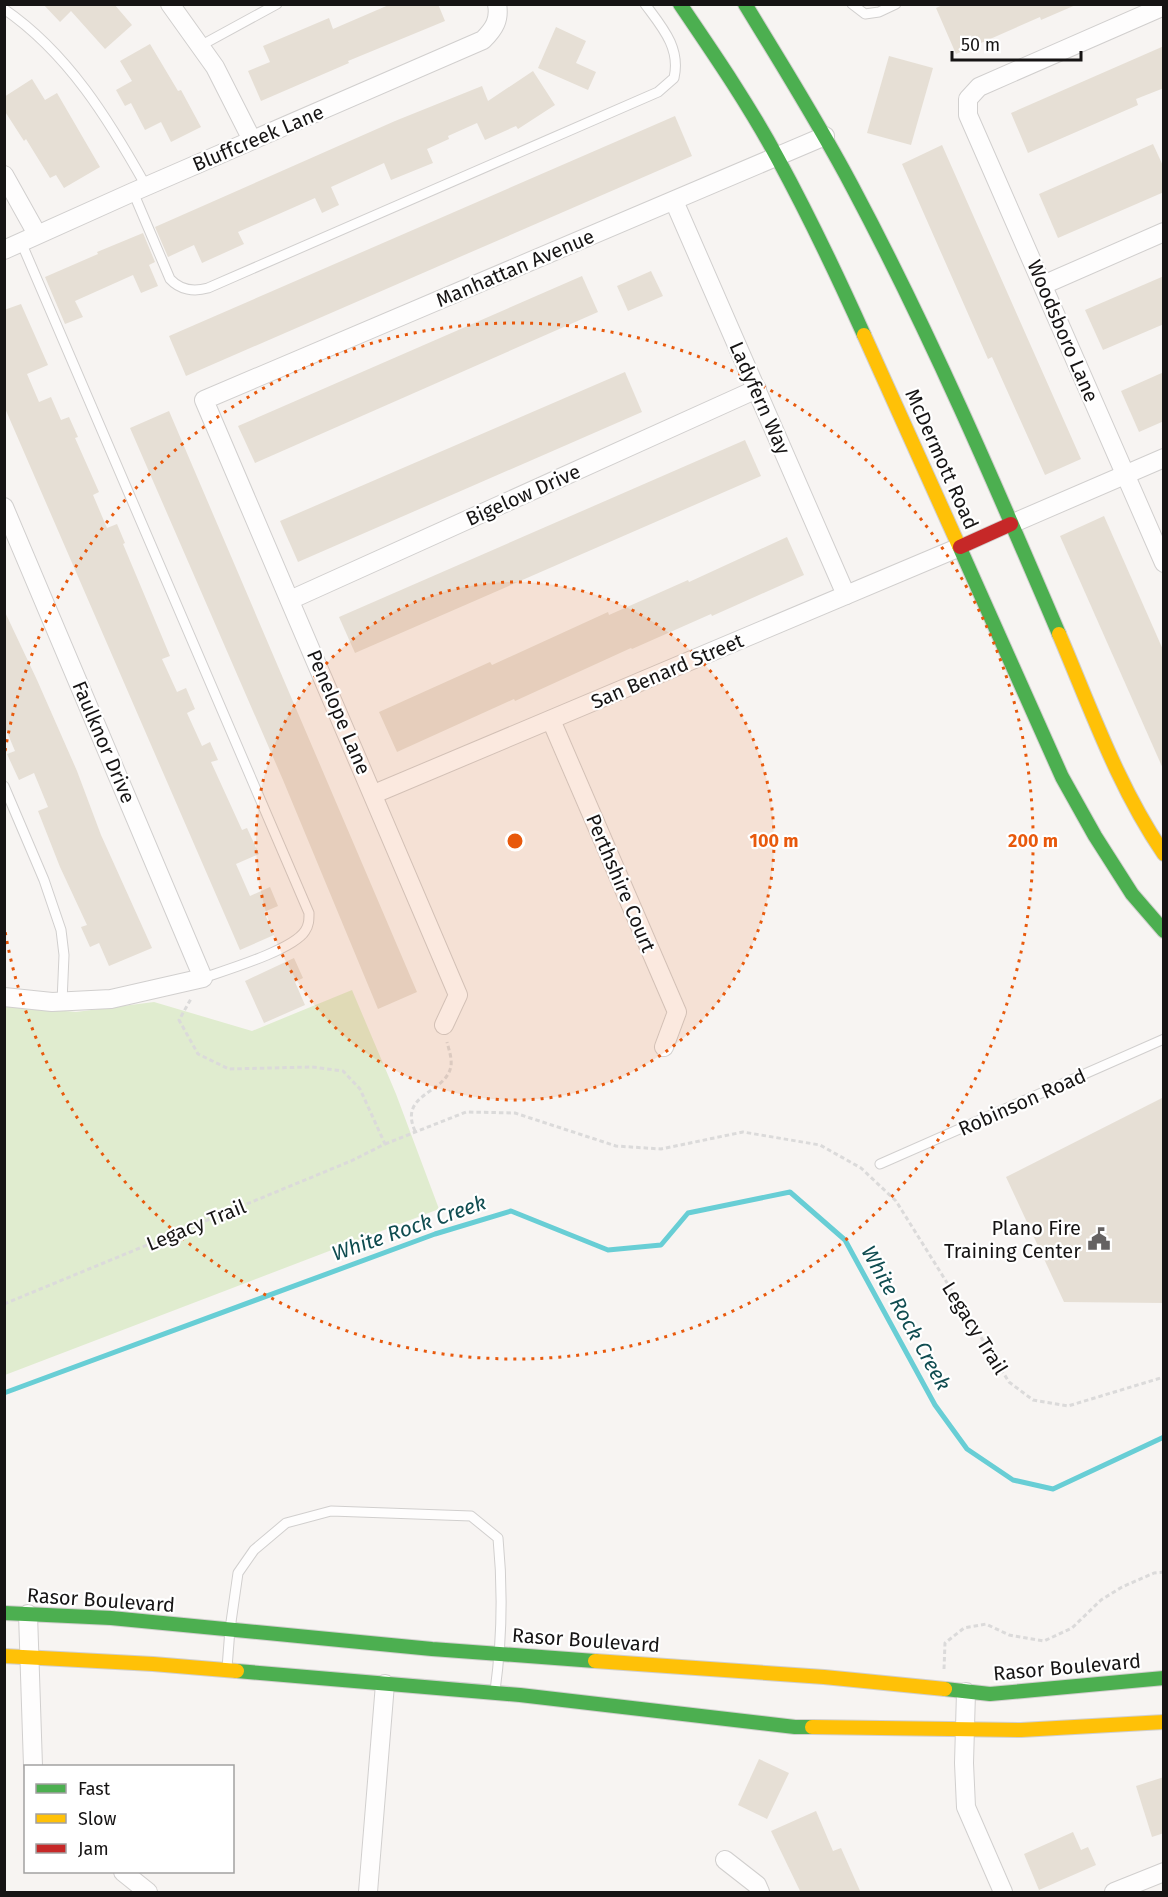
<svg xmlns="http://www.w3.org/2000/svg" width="1168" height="1897" font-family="'Fira Sans',sans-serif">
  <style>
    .green { fill: #e0eccf }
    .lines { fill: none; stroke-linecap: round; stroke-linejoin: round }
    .stream { stroke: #68ced5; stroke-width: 5 }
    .building { fill: #e6dfd5 }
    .lane-casing { stroke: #d1cfce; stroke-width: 11 }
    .street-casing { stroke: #d1cfce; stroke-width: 20 }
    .fast-casing { stroke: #d1cfce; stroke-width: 16 }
    .slow-casing { stroke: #d1cfce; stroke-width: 16 }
    .jam-casing { stroke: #d1cfce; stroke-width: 16 }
    .path { stroke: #dbdada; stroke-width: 3; stroke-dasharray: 4.5 3; stroke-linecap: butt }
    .lane { stroke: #fefdfd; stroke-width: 9 }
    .street { stroke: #fefdfd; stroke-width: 18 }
    .fast { stroke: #4caf50; stroke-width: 14 }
    .slow { stroke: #ffc107; stroke-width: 14 }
    .jam { stroke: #c62828; stroke-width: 14 }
    .ring { fill: none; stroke: #e8590c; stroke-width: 3; stroke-dasharray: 3 6 }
    .labels { text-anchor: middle; stroke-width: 4.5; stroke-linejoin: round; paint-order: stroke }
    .street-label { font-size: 20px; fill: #161414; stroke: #fff }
    .poi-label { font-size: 20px; fill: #161414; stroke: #fff; text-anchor: end }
    .water-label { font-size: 21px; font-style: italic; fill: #0f4c50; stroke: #fff }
    .centre { fill: #e8590c; stroke: #fff; stroke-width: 3 }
    .ring-label { font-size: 18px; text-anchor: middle; font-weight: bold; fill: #e8590c; stroke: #fff; stroke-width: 4.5; stroke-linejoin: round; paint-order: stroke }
  </style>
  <rect width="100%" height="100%" fill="#f7f4f2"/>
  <polygon class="green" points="352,990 396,1094 439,1209 5,1375 5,1005 76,1012 154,1002 252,1031"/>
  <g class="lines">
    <polyline class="stream" points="4,1393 435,1234 511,1211 608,1250 661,1245 688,1213 790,1192 845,1240 935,1405 967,1449 1013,1480 1053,1489 1164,1437"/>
  </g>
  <g class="building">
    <polygon points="43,4 114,4 132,25 105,49 71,11 60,22"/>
    <polygon points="391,4 438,4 445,21 348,61 349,63 261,101 248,71 270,62 263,46 329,18 333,29"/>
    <polygon points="945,4 1078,4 1041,20 1040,17 956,54 936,8"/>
    <polygon points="556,27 586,41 576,63 596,72 588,90 538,68"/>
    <polygon points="150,44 178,91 181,90 201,127 171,142 161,122 145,130 131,103 125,106 116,90 132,81 120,61"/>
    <polygon points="1164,46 1164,88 1136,99 1138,105 1028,153 1011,113"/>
    <polygon points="889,56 933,68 911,145 867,133"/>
    <polygon points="533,71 555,105 518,129 516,126 485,140 477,123 448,136 449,139 427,149 433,163 391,180 384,163 331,187 339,205 322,213 315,198 238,232 244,244 202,263 194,245 168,257 155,227 395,121 482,86 488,101"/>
    <polygon points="32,79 45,100 57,93 100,167 64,188 56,175 50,178 26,139 24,141 4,110 4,97"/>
    <polygon points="675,116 692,156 186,376 169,336"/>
    <polygon points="1153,144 1164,168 1164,192 1058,238 1039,194"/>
    <polygon points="942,145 1081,459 1045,475 992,357 988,359 902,164"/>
    <polygon points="143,233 155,262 149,265 158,286 141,293 133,275 75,301 83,317 65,324 45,277 98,254 97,252"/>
    <polygon points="651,271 663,296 628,311 617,286"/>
    <polygon points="582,276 598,312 255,463 238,426"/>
    <polygon points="1164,276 1164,324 1103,350 1085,310"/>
    <polygon points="21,304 48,365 27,374 39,402 51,397 61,420 69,417 78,437 75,438 99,492 93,495 107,528 117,524 125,543 123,544 170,656 162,659 177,692 186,688 195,709 187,713 202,746 210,742 218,760 211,762 242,830 247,828 259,854 236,864 250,896 270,887 278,906 264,912 274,935 240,950 4,406 4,310"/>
    <polygon points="625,372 642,412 298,562 280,521"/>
    <polygon points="1164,372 1164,421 1139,432 1121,391"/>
    <polygon points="169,411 417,992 378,1009 283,780 130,428"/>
    <polygon points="745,440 761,476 355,653 339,617"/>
    <polygon points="1104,516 1164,652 1164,771 1060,536"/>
    <polygon points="787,537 804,575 712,616 711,614 632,649 631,648 515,701 514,699 397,752 379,712 490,662 492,665 608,612 609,615 688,580 689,582"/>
    <polygon points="4,610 37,680 77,771 101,835 152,948 109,966 99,943 90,947 81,927 87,925 60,867 38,811 48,807 34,773 19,780 7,754 15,751 4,725"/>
    <polygon points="294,958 303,978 295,982 305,1005 264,1023 245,981"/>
    <polygon points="1164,1097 1164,1303 1064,1302 1006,1177"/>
    <polygon points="759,1759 789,1773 767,1819 738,1805"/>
    <polygon points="1164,1777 1164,1833 1152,1837 1136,1786"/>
    <polygon points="816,1811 833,1851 841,1848 861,1893 801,1893 771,1831"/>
    <polygon points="1073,1832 1081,1850 1088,1847 1096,1865 1039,1890 1024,1854"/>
  </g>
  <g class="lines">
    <g class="lane-casing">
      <g id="lane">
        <polyline points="852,4 865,14 879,12 896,4"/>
        <path d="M4,9C68,53 109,120 146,186"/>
        <polyline points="200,46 277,4"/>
        <path d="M133,192L170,279C180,290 194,292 208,288L658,92L674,78C681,48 662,27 645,4"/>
        <path d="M21,242L309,913C309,920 309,925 305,931C293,950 226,970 203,978"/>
        <polyline points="4,786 44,880 61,930 64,955 62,1002"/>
        <polyline points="880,1164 1164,1039"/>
        <path d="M227,1668L230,1629L238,1573L254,1550L286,1523L331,1511L471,1516L498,1538C503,1589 502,1640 495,1691"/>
      </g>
    </g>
    <g class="street-casing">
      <g id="street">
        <polyline points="170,4 215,67 252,140"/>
        <polyline points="1164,6 979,87 968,99 968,115 1164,563"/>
        <polyline points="4,175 37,234"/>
        <polyline points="674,201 846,595"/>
        <path d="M4,250L133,192L483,40C494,29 500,20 497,4"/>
        <polyline points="1043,285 1164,232"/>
        <polyline points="4,507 203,978 111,999 52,1002 4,997"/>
        <polyline points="1011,524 1164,458"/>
        <polyline points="290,600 757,389"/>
        <polyline points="551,720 677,1012 664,1047"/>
        <polyline points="374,794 960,547"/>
        <polyline points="444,1025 458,995 204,400 825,136"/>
        <polyline points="28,1614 33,1766"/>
        <polyline points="966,1692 964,1763 966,1807 1003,1892"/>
        <polyline points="725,1860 757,1885 760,1892"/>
        <polyline points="123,1872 148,1892"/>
        <polyline points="368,1892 385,1684"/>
        <polyline points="1114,1892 1164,1872"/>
      </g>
    </g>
    <g class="fast-casing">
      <g id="fast">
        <path d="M680,4C714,54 749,105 778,159C809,216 837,275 864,335"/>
        <path d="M745,4C782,65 820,125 853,188C930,333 995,484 1059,634"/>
        <polyline points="959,546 1062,777 1095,836 1132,894 1164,931"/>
        <polyline points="4,1613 111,1618 432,1649 595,1661"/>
        <polyline points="237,1671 520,1695 795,1727 812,1727"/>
        <polyline points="945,1689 990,1694 1164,1678"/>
      </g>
    </g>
    <g class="slow-casing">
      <g id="slow">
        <polyline points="864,335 959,546"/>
        <path d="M1059,634C1091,709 1118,787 1164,854"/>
        <polyline points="4,1656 153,1664 237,1671"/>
        <polyline points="595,1661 824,1677 945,1689"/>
        <polyline points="812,1727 1021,1730 1164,1722"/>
      </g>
    </g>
    <g class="jam-casing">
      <polyline id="jam" points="960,547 1011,524"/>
    </g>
    <g class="path">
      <path d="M415,1131C398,1093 446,1094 451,1066C452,1058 449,1050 447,1042"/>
      <polyline points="385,1144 466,1112 515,1113 616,1146 661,1149 743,1132 820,1145 861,1168 896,1201 1009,1382 1033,1400 1068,1406 1164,1377"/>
      <polyline points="4,1304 351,1161 385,1144 360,1089 343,1071 312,1067 229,1069 198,1054 179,1020 192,997"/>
      <polyline points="944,1669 945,1643 964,1628 986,1624 1009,1635 1044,1641 1072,1628 1101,1600 1122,1587 1154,1573 1164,1572"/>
    </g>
    <use href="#lane" class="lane"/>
    <use href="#street" class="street"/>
    <use href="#fast" class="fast"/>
    <use href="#slow" class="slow"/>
    <use href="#jam" class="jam"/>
  </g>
  <circle cx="515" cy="841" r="259" fill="#e8590c" fill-opacity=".12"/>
  <g class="ring">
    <circle cx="515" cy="841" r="259"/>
    <path d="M5 751A518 518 0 1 1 5 931"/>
  </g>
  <defs>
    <g id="civic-bare" transform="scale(1.8)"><path d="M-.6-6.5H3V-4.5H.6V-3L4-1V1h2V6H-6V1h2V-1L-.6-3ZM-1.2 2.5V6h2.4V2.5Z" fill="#656262" stroke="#fff" stroke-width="2.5" paint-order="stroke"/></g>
  </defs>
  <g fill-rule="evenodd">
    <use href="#civic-bare" x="1099" y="1239"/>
  </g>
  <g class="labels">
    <g class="street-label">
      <text transform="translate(258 138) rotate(-23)" y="7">Bluffcreek Lane</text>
      <text transform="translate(515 268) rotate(-23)" y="7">Manhattan Avenue</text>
      <text transform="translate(1063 331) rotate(67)" y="7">Woodsboro Lane</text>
      <text transform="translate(760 398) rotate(66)" y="7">Ladyfern Way</text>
      <text transform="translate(942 459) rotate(66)" y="7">McDermott Road</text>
      <text transform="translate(523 495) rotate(-24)" y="7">Bigelow Drive</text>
      <text transform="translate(667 671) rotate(-23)" y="7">San Benard Street</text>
      <text transform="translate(339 712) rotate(67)" y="7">Penelope Lane</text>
      <text transform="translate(104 742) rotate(67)" y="7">Faulknor Drive</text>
      <text transform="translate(621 883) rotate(67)" y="7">Perthshire Court</text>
      <text transform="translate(1022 1102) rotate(-24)" y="7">Robinson Road</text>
      <text transform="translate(196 1225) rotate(-22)" y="7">Legacy Trail</text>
      <text transform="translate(975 1328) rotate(58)" y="7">Legacy Trail</text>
      <text transform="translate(101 1600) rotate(4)" y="7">Rasor Boulevard</text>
      <text transform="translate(586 1640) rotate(4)" y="7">Rasor Boulevard</text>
      <text transform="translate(1067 1667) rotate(-5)" y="7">Rasor Boulevard</text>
    </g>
    <g class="poi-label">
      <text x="1081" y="1235">Plano Fire<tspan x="1081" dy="23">Training Center</tspan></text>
    </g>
    <g class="water-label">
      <text transform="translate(409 1228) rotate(-19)" y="7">White Rock Creek</text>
      <text transform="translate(906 1318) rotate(61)" y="7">White Rock Creek</text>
    </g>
  </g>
  <circle cx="515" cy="841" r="9" class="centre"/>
  <g class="ring-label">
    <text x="774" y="847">100 m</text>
    <text x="1033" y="847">200 m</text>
  </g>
  <rect width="1168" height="1897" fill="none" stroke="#161414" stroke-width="12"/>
  <rect x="24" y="1765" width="210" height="108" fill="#ffffff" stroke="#a2a1a1" stroke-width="1.5"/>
  <rect x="36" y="1784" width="30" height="9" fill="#4caf50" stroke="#a2a1a1" stroke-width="1.5"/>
  <text x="78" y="1795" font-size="18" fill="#161414">Fast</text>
  <rect x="36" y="1814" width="30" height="9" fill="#ffc107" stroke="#a2a1a1" stroke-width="1.5"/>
  <text x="78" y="1825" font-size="18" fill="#161414">Slow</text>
  <rect x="36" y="1844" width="30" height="9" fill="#c62828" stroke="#a2a1a1" stroke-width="1.5"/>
  <text x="78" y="1855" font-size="18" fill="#161414">Jam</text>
  <path d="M952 51v9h129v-9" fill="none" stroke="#161414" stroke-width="3"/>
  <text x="961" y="51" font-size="18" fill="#161414" stroke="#ffffff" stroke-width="4.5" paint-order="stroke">50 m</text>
</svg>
